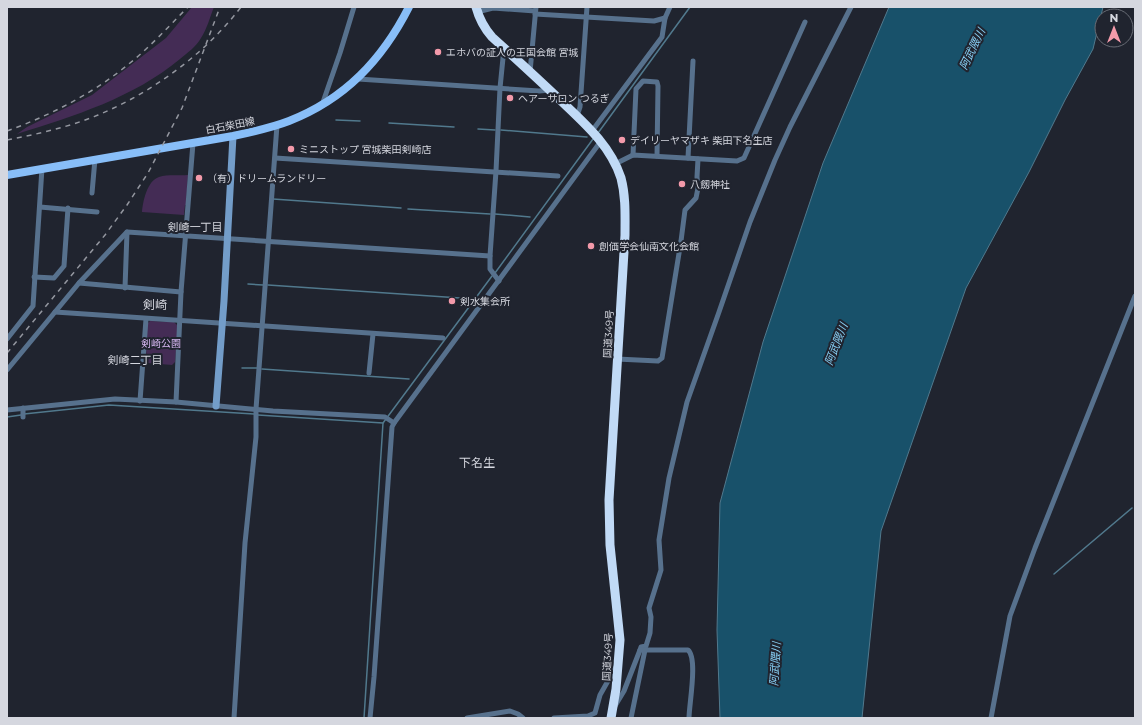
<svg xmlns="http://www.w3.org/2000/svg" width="1142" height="725" font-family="Montserrat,'Noto Sans JP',sans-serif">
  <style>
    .green { fill: #442c55 }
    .water { fill: #18516a; stroke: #51798d }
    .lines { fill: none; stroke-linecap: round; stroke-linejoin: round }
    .stream { stroke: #51798d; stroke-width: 1.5 }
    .street { stroke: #57718d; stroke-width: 5 }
    .secondary { stroke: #739dc9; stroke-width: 7 }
    .primary { stroke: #88bef8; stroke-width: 8 }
    .highway { stroke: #c1daf6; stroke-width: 9 }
    .rail { stroke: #9497a0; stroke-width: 1.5; stroke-dasharray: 5 5; stroke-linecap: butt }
    .poi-dot { fill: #f39aaa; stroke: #20242f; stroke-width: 1.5 }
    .labels { text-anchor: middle; stroke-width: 4; stroke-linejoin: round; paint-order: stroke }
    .poi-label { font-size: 10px; fill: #d5d7df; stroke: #20242f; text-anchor: start }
    .street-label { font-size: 10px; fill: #d5d7df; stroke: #20242f }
    .park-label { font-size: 10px; fill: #d7b7f2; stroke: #20242f }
    .water-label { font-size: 11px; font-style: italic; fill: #88d0f5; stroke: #20242f }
    .neighbourhood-label { font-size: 11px; fill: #d5d7df; stroke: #20242f }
    .quarter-label { font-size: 12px; fill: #d5d7df; stroke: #20242f }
  </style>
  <rect width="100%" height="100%" fill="#20242f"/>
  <g class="green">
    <path d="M192,7H214C210,17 207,29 201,38C196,47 187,53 180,59C133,98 74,116 17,134L27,127L92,95L166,38Z"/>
    <path d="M188,175L186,205H185L184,215L142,212C143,201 147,181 159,177C168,174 179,176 188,175Z"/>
    <polygon points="150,321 174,322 178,326 175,362 172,365 148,363 146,360 147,324"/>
  </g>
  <polygon class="water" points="889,7 1103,7 1093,49 1065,100 1029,172 966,288 881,531 862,718 720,718 717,630 720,503 763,342 823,163"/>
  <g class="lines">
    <g class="stream">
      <polyline points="336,120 360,121"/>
      <polyline points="389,123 454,127"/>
      <polyline points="478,129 495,130"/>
      <polyline points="501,130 587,137"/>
      <polyline points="598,133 690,7"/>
      <polyline points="273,199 401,208"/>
      <polyline points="408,209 490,214"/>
      <polyline points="495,214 530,217"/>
      <polyline points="495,273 593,139"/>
      <polyline points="248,284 263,285"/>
      <polyline points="268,285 475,299"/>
      <polyline points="242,368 257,368"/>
      <polyline points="262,369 409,379"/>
      <polyline points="24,414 109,405 254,414"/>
      <polyline points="258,415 383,423"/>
      <polyline points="7,417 21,415"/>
      <polyline points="1054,574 1132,508"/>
      <polyline points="364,718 383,423 492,276"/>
    </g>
    <g class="street">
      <polyline points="477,12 493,8 535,11"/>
      <polyline points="535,14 654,21 665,18"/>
      <polyline points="530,72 536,7"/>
      <polyline points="358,79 539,91 550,90"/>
      <polyline points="322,105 340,53 354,7"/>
      <polyline points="577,116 580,107 587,7"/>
      <polyline points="592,131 662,37 665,18 670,7"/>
      <polyline points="633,155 636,89 643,81 657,82 658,86 657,156"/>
      <polyline points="275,158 558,176"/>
      <polyline points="688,158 693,61"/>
      <polyline points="615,164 633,155 737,161 744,158 805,22"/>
      <polyline points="92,193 95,159"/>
      <polyline points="40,207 97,212"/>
      <polyline points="34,277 54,278 64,266 68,208"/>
      <polyline points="499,281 490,269 490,256 496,171 500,88 504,48"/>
      <polyline points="79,283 181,292"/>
      <polyline points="125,288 127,232"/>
      <polyline points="55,312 443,338"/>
      <polyline points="7,339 33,306 42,168"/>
      <polyline points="617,359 658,361 662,358 681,241 685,210 696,198 698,188 697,177 698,159"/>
      <polyline points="7,370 79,283 127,232 490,256"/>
      <polyline points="369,373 373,334"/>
      <polyline points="140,401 146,319"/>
      <polyline points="176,402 181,292 193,143"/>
      <polyline points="7,410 115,399 176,402 273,411 385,417 394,423"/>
      <polyline points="23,417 23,408"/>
      <polyline points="640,650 641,647 646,646 650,633 651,617 649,608 661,570 659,540 669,478 687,402 719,312 750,222 775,160 790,127 851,7"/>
      <path d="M615,706L624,691L640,650H688C698,658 689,705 689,718"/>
      <polyline points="234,718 245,543 256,437 256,409 277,125"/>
      <polyline points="370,718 374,677 392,427 394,423 601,141"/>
      <polyline points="467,718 510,711 518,714 523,718"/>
      <polyline points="554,718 588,716 595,713 600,695 617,665"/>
      <polyline points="631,718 645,650"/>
      <polyline points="991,718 1010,616 1035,548 1135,296"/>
    </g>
    <polyline class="secondary" points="216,406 224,301 233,136"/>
    <path class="primary" d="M7,175L233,136C252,132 271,128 289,121C345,99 382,60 409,7"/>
    <path class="highway" d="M476,7C479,18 484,28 492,37C514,57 536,77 557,97C582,121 610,144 621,178C626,197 625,216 625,235L609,500L610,545L620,640L616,689L611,718"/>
    <g class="rail">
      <path d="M7,131C51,115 94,93 130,63C151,46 169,26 188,7"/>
      <path d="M7,140C38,134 69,127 98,115C153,92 205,54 241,7"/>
      <polyline points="7,353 105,235 127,205 148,173 182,108 220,7"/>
    </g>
  </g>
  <g class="poi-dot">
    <circle cx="438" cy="52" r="4"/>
    <circle cx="510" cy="98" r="4"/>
    <circle cx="622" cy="140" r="4"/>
    <circle cx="291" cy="149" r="4"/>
    <circle cx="199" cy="178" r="4"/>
    <circle cx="682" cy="184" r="4"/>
    <circle cx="591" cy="246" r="4"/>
    <circle cx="452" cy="301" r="4"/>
  </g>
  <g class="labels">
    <g class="poi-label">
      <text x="446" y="56">エホバの証人の王国会館 宮城</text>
      <text x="518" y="102">ヘアーサロン つるぎ</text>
      <text x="630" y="144">デイリーヤマザキ 柴田下名生店</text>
      <text x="299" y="153">ミニストップ 宮城柴田剣崎店</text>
      <text x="207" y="182">（有）ドリームランドリー</text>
      <text x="690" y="188">八劔神社</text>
      <text x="599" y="250">創価学会仙南文化会館</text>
      <text x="460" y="305">剣水集会所</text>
    </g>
    <g class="street-label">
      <text transform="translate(230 125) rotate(-11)" y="4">白石柴田線</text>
      <text transform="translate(608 334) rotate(-87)" y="4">国道349号</text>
      <text transform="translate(607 657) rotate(-87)" y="4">国道349号</text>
    </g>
    <g class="park-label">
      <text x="161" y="347">剣崎公園</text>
    </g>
    <g class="water-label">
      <text transform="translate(972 49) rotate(-64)" y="4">阿武隈川</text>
      <text transform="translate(836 344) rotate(-69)" y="4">阿武隈川</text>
      <text transform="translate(775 664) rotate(-86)" y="4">阿武隈川</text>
    </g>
    <g class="neighbourhood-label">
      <text x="195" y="231">剣崎一丁目</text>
      <text x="135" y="364">剣崎二丁目</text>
    </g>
    <g class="quarter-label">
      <text x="155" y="309">剣崎</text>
      <text x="477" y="467">下名生</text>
    </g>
  </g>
  <rect width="1142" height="725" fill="none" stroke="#d5d7df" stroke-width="16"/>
  <g transform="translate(1114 28)"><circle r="19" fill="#20242f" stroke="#686c75"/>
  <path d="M0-3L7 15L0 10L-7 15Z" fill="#f39aaa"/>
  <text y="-6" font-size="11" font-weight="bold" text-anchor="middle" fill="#d5d7df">N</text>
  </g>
</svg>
